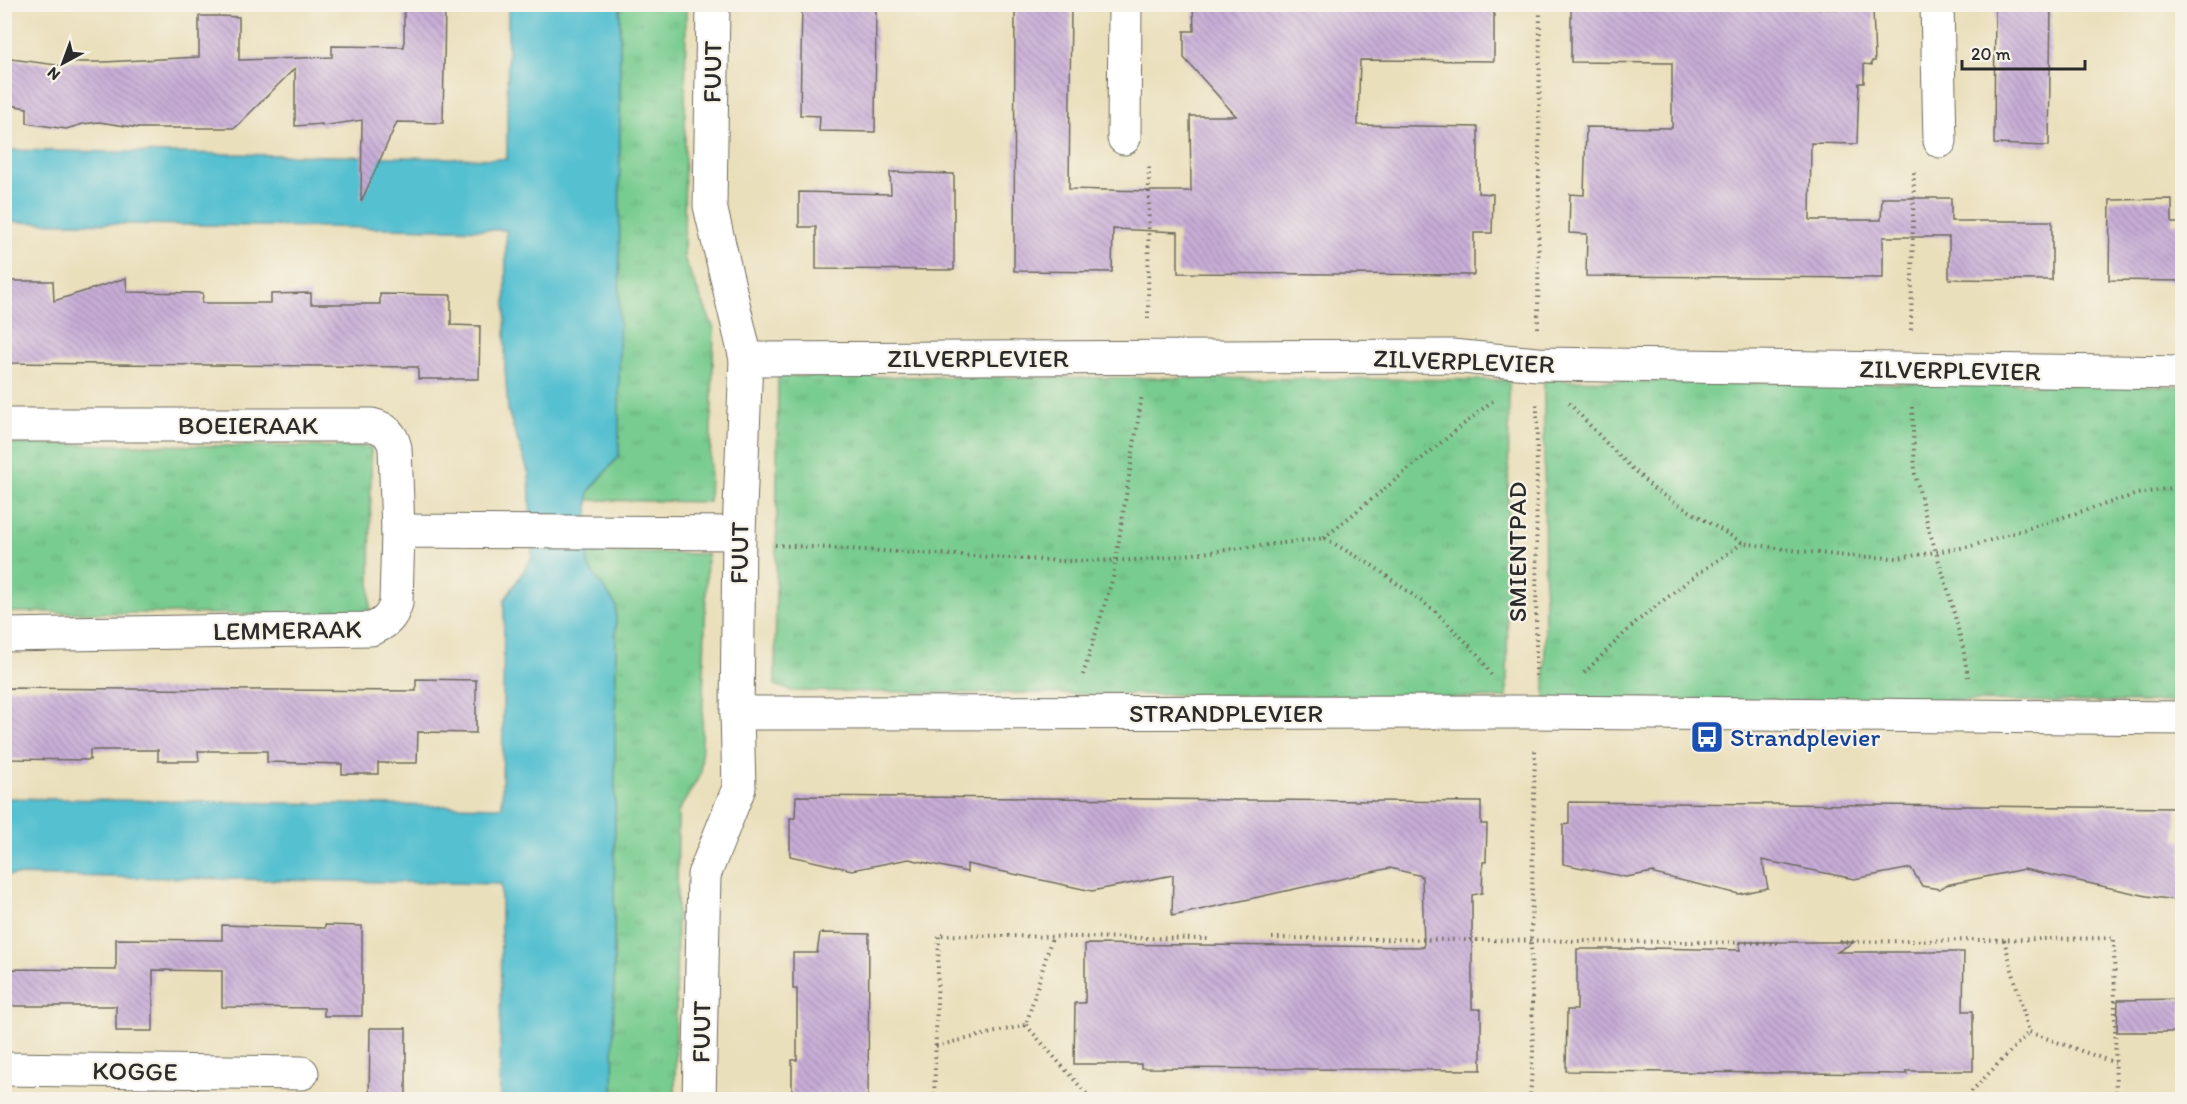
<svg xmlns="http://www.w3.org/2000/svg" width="2187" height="1104" font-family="Itim,sans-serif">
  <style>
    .grass { fill: url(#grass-tufts); stroke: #527c5d; stroke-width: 1.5 }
    .water { fill: #55c0d0; stroke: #40767e; stroke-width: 1.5 }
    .building { fill: url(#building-back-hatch) }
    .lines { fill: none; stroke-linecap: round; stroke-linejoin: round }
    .minor-casing { stroke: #6e6a5d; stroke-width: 35 }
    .path { stroke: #6e6a5d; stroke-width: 4; stroke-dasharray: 1.5 4.5; stroke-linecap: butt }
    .minor { stroke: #fff; stroke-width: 33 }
    .labels { text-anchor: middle; stroke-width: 4.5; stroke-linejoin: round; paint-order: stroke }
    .street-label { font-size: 26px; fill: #2b2b2b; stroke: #f7f3e8 }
    .transit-label { font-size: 26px; fill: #164399; stroke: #f7f3e8; text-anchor: start }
  </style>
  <defs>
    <pattern id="grass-tufts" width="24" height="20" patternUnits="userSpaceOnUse" patternTransform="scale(1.5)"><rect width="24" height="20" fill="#78cc8f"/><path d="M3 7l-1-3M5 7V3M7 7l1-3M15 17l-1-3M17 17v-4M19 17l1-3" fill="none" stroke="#68af7c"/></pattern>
    <pattern id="building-back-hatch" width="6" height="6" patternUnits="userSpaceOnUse" patternTransform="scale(1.5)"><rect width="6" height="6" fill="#c8add7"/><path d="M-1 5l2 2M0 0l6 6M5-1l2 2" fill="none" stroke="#a38daf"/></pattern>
  </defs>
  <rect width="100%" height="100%" fill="#f7f3e8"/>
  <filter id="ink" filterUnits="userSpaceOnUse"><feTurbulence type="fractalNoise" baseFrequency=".0167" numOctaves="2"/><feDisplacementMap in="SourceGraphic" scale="12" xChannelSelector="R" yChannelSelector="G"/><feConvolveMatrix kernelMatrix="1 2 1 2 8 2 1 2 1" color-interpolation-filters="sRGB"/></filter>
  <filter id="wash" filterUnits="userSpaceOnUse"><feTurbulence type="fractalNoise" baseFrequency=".008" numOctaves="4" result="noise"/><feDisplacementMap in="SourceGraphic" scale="24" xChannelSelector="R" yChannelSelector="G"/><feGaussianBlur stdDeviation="1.35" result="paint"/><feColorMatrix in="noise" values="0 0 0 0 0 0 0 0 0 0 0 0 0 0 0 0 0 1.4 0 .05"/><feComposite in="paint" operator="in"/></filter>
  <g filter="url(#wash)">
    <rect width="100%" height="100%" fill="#eadfbb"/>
    <g class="grass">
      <polygon points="620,5 686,5 684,258 714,329 709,502 588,500 589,492 619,456"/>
      <polygon points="778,376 1509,380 1507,698 792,691 775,685"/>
      <polygon points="1544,380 2182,386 2182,702 1545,700"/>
      <polygon points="5,444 371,447 370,615 5,612"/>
      <polygon points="588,552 707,554 701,773 678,812 675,1099 613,1099 616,606 588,567"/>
    </g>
    <polygon class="water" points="508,5 620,5 619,456 589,491 588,500 588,566 616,605 613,1099 500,1099 501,884 5,875 5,798 502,807 504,601 532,558 532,551 529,474 508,411 505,367 506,230 5,222 5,150 507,159"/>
    <g id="blocks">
      <g class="building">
        <polygon points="404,4 445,4 443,123 397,122 361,202 362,120 322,126 322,124 295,126 295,68 235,128 139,128 99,122 83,124 66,129 27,123 27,108 4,104 4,58 64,66 64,62 104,62 199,57 199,16 219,16 239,17 239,60 332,57 332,46 404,47"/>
        <polygon points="802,4 876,4 875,132 819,131 820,116 800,115"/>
        <polygon points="1015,4 1071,4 1069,189 1147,191 1191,191 1190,116 1236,116 1184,58 1184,31 1194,31 1193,4 1494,6 1494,61 1360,60 1358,125 1478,127 1478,193 1493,194 1492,233 1474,233 1474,275 1178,273 1178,232 1113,229 1112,272 1014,271"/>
        <polygon points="1995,4 2051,4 2049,146 1994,144"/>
        <polygon points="1571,7 1873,9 1875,61 1872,61 1872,65 1864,64 1864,83 1859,83 1857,144 1811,143 1810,220 1881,220 1882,198 1951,198 1951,221 2052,221 2052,280 1949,279 1949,237 1883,237 1883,278 1586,276 1587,234 1569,233 1570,194 1584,195 1586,127 1672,128 1672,63 1571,62"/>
        <polygon points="890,172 954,174 954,270 816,269 816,227 799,227 799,192 891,194"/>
        <polygon points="2172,199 2172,223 2182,223 2182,281 2109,280 2110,200"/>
        <polygon points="126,278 127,292 203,293 202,303 271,303 271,294 311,293 311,304 380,304 380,294 451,295 451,325 480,326 479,379 418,379 418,367 4,363 4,281 53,281 54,301"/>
        <polygon points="416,679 476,680 476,733 418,732 417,763 378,763 378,774 342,774 342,764 267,762 267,751 198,751 199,761 158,761 158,750 90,750 90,760 4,759 4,688 416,691"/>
        <polygon points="796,796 1481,802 1481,824 1487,824 1486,862 1483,862 1482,893 1472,895 1472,1009 1481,1009 1481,1070 1141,1068 1141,1064 1074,1064 1075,1003 1085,1003 1085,944 1424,947 1422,876 1390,868 1172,916 1173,875 1092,891 967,864 967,872 909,859 852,870 790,856 790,818 795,818"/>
        <polygon points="1569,802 2176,808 2176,840 2182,841 2182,901 2147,896 2024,869 1946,885 1939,889 1922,886 1911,868 1854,879 1762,860 1768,888 1739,894 1654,874 1654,872 1626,877 1563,864 1563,825 1569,824"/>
        <polygon points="222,925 325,928 325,925 362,926 362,1016 324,1016 324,1008 222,1007 222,971 153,970 153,1031 116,1031 116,1006 4,1006 4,969 116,970 116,939 222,940"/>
        <polygon points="820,933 869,934 868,1100 796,1100 796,1095 792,1095 792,1060 797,1060 797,989 793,989 793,953 817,953"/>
        <polygon points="1739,942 1854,942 1837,952 1964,952 1963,1011 1973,1011 1973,1071 1906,1071 1907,1074 1566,1071 1567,1010 1577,1010 1577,949 1654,949 1654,948 1740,950"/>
        <polygon points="2182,999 2182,1032 2117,1032 2118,1000"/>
        <polygon points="370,1028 406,1028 406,1100 369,1100"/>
      </g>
    </g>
  </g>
  <g filter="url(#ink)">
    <use href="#blocks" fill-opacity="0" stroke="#6e6a5d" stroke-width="1.5"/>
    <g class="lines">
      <g class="minor-casing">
        <g id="minor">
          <polyline points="1937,4 1940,141"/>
          <polyline points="1124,138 1125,4"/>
          <polyline points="746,359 1451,356 1538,364 2182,373"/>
          <path d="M4,425H372C385,428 392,434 395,448L398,531"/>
          <path d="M4,635L371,629C385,624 392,617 396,603L398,531L739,533"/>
          <polyline points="737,713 1535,712 2182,718"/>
          <polyline points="4,1069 302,1073"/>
          <polyline points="699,1100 704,875 739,788 737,713 739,533 746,359 710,206 713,4"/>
        </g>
      </g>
      <g class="path">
        <polyline points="1148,319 1149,165"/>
        <polyline points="1538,328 1540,4"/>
        <polyline points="1911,330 1914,170"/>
        <polyline points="1569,403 1611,448 1656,491 1743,543 1791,550 1846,556 1898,558 1972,546 2137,494 2182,486"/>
        <polyline points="1912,407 1915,474 1929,530 1948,590 1963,648 1968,677"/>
        <polyline points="1324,538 1496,398"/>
        <polyline points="775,545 1062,561 1144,560 1324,538 1373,566 1435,611 1478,654 1491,675"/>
        <polyline points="1584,673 1636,622 1692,578 1743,543"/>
        <polyline points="1083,675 1113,577 1142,395"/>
        <polyline points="1536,676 1537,401"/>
        <polyline points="1272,938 1777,943"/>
        <polyline points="2004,940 2029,1032 2115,1063"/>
        <polyline points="1840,942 2114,938 2116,1100"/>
        <polyline points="1026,1025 1092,1100"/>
        <polyline points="936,1046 1026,1025 1052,937"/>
        <polyline points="934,1100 939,935 1209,939"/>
        <polyline points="1530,1100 1533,1052 1531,942 1535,749"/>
        <polyline points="1963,1100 2029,1032"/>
      </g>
      <use href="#minor" class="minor"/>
    </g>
  </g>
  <defs>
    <g id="bus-square" transform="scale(1.725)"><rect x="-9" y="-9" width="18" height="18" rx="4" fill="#1a4fb4" stroke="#f7f3e8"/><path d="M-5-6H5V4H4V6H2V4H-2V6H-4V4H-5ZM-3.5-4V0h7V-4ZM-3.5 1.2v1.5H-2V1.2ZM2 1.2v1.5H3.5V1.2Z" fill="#fff"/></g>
  </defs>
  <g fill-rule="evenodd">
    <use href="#bus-square" x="1707" y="737"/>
  </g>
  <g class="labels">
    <g class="street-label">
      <text transform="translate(712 72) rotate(-89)" y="9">FUUT</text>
      <text x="978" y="367">ZILVERPLEVIER</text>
      <text transform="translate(1464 361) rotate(2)" y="9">ZILVERPLEVIER</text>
      <text transform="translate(1950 370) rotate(1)" y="9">ZILVERPLEVIER</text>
      <text x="248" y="434">BOEIERAAK</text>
      <text transform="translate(1517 552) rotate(-90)" y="9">SMIENTPAD</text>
      <text transform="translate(739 553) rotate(-89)" y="9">FUUT</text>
      <text transform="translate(287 630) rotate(-1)" y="9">LEMMERAAK</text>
      <text x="1226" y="722">STRANDPLEVIER</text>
      <text transform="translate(701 1032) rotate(-89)" y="9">FUUT</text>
      <text transform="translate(135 1071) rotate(1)" y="9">KOGGE</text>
    </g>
    <g class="transit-label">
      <text x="1730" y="746">Strandplevier</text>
    </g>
  </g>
  <rect width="2187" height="1104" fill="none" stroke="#f7f3e8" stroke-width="24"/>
  <g transform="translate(63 63) rotate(221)" stroke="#f7f3e8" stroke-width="4.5" paint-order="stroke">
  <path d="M0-4.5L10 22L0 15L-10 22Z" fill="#2b2b2b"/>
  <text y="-9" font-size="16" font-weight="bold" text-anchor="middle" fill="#2b2b2b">N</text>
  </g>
  <path d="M1962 60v9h123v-9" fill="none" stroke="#2b2b2b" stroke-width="3"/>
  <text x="1971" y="60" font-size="18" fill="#2b2b2b" stroke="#f7f3e8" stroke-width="4.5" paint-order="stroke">20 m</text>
</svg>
